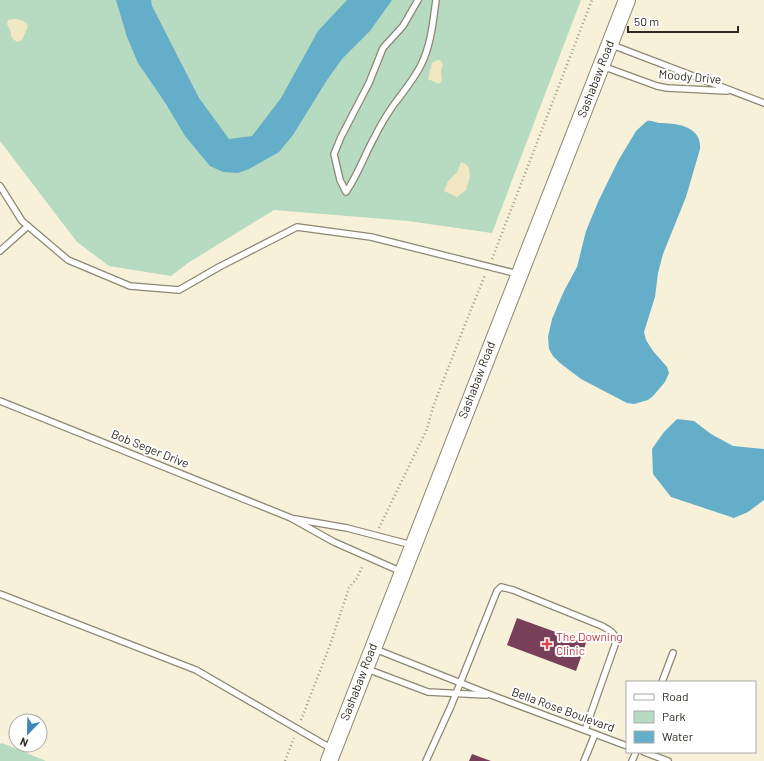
<svg xmlns="http://www.w3.org/2000/svg" width="764" height="761" font-family="Barlow,sans-serif">
  <style>
    .green { fill: #b7dbc0 }
    .sand { fill: #f1e7c2 }
    .water { fill: #64aeca }
    .building { fill: #783f58 }
    .lines { fill: none; stroke-linecap: round; stroke-linejoin: round }
    .service-casing { stroke: #8c8772; stroke-width: 8 }
    .secondary-casing { stroke: #8c8772; stroke-width: 18 }
    .path { stroke: #9d9987; stroke-width: 2.5; stroke-dasharray: 1 3; stroke-linecap: butt }
    .service { stroke: #fff; stroke-width: 5.5 }
    .secondary { stroke: #fff; stroke-width: 16 }
    .health-dot { fill: #e0444e; stroke: #fff; stroke-width: 1.5 }
    .labels { text-anchor: middle; stroke-width: 4; stroke-linejoin: round; paint-order: stroke }
    .street-label { font-size: 12px; fill: #2d2b22; stroke: #fff }
    .health-label { font-size: 12px; fill: #be3a42; stroke: #fff; text-anchor: start }
  </style>
  <rect width="100%" height="100%" fill="#f7f1d9"/>
  <g class="green">
    <polygon points="0,0 581,0 492,233 408,221 274,210 188,263 171,276 109,266 77,242 0,141"/>
    <polygon points="2,743 46,761 0,761 0,744"/>
  </g>
  <g class="sand">
    <path d="M13,19C18,19 25,20 28,26L22,40L18,42L14,40L11,36V32L7,24L8,20Z"/>
    <polygon points="437,60 440,60 443,64 441,71 442,80 439,84 428,79 432,63"/>
    <polygon points="461,162 466,164 469,168 470,177 466,190 457,197 444,191 448,181 458,171"/>
  </g>
  <g class="water">
    <polygon points="116,0 151,0 152,6 199,98 229,139 252,136 281,98 318,31 347,0 392,0 370,31 342,59 327,80 293,135 279,152 249,169 238,173 223,172 210,166 185,136 166,104 138,63 127,37"/>
    <path d="M647,121C651,120 654,122 659,123C676,123 702,126 700,149L686,197L663,254L658,273L655,297L644,332L646,340L653,351L667,367L669,373L665,382L653,396L648,400L634,404L627,403L581,379L560,363L553,356L549,349L548,337L552,319L564,291L577,267L586,231L598,202L618,161L636,131Z"/>
    <polygon points="677,419 694,421 711,434 733,446 764,449 764,500 748,512 734,518 671,497 653,474 652,449 664,432"/>
  </g>
  <g class="building">
    <polygon points="517,618 586,643 576,671 507,645"/>
    <polygon points="472,754 491,761 469,761"/>
  </g>
  <g class="lines">
    <g class="service-casing">
      <g id="service">
        <path d="M418,0L403,26L383,48L369,83L341,137L334,154L340,180L346,192C358,175 364,156 374,138C380,126 387,114 395,103C404,91 414,79 421,65C431,45 433,22 436,0"/>
        <polyline points="612,45 764,103"/>
        <polyline points="602,66 657,86 667,88 727,91"/>
        <polyline points="0,186 22,221 68,260 130,286 179,290 219,267 297,227 371,237 518,274"/>
        <polyline points="0,251 28,226"/>
        <polyline points="0,401 291,518 334,542 402,572"/>
        <polyline points="295,519 347,528 412,545"/>
        <polyline points="0,594 196,670 332,749"/>
        <polyline points="375,649 491,695 627,746"/>
        <polyline points="367,669 428,692 486,695"/>
        <polyline points="662,682 673,653"/>
        <polyline points="644,752 668,761"/>
        <path d="M426,761L451,706L497,591L501,587L513,590L602,626C609,630 616,633 616,642L585,730"/>
        <polyline points="584,761 595,734"/>
        <polyline points="632,761 636,752"/>
      </g>
    </g>
    <g class="secondary-casing">
      <polyline id="secondary" points="329,761 627,0"/>
    </g>
    <g class="path">
      <polyline points="492,259 592,0"/>
      <polyline points="379,528 427,429 433,407 468,317 485,275"/>
      <polyline points="301,720 330,645 349,588 357,578 363,565"/>
      <polyline points="285,761 294,738"/>
    </g>
    <use href="#service" class="service"/>
    <use href="#secondary" class="secondary"/>
  </g>
  <path class="health-dot" d="M545 638h4v4h4v4h-4v4h-4v-4h-4v-4h4z"/>
  <g class="labels">
    <g class="street-label">
      <text transform="translate(690 77) rotate(5)" y="4">Moody Drive</text>
      <text transform="translate(596 79) rotate(-69)" y="4">Sashabaw Road</text>
      <text transform="translate(477 380) rotate(-69)" y="4">Sashabaw Road</text>
      <text transform="translate(150 449) rotate(22)" y="4">Bob Seger Drive</text>
      <text transform="translate(359 682) rotate(-69)" y="4">Sashabaw Road</text>
      <text transform="translate(563 710) rotate(20)" y="4">Bella Rose Boulevard</text>
    </g>
    <g class="health-label">
      <text x="556" y="641">The Downing<tspan x="556" dy="14">Clinic</tspan></text>
    </g>
  </g>
  <rect x="626" y="681" width="130" height="72" fill="#ffffff" stroke="#abaaa7"/>
  <rect x="634" y="694" width="20" height="6" fill="#ffffff" stroke="#abaaa7"/>
  <text x="662" y="701" font-size="12" fill="#2d2b22">Road</text>
  <rect x="634" y="711" width="20" height="12" fill="#b7dbc0" stroke="#abaaa7"/>
  <text x="662" y="721" font-size="12" fill="#2d2b22">Park</text>
  <rect x="634" y="731" width="20" height="12" fill="#64aeca" stroke="#abaaa7"/>
  <text x="662" y="741" font-size="12" fill="#2d2b22">Water</text>
  <g transform="translate(28 733) rotate(203)"><circle r="19" fill="#ffffff" stroke="#abaaa7"/>
  <path d="M0-3L7 15L0 10L-7 15Z" fill="#3c87ba"/>
  <text y="-6" font-size="11" font-weight="bold" text-anchor="middle" fill="#2d2b22">N</text>
  </g>
  <path d="M628 26v6h110v-6" fill="none" stroke="#2d2b22" stroke-width="2"/>
  <text x="634" y="26" font-size="12" fill="#2d2b22" stroke="#ffffff" stroke-width="3" paint-order="stroke">50 m</text>
</svg>
